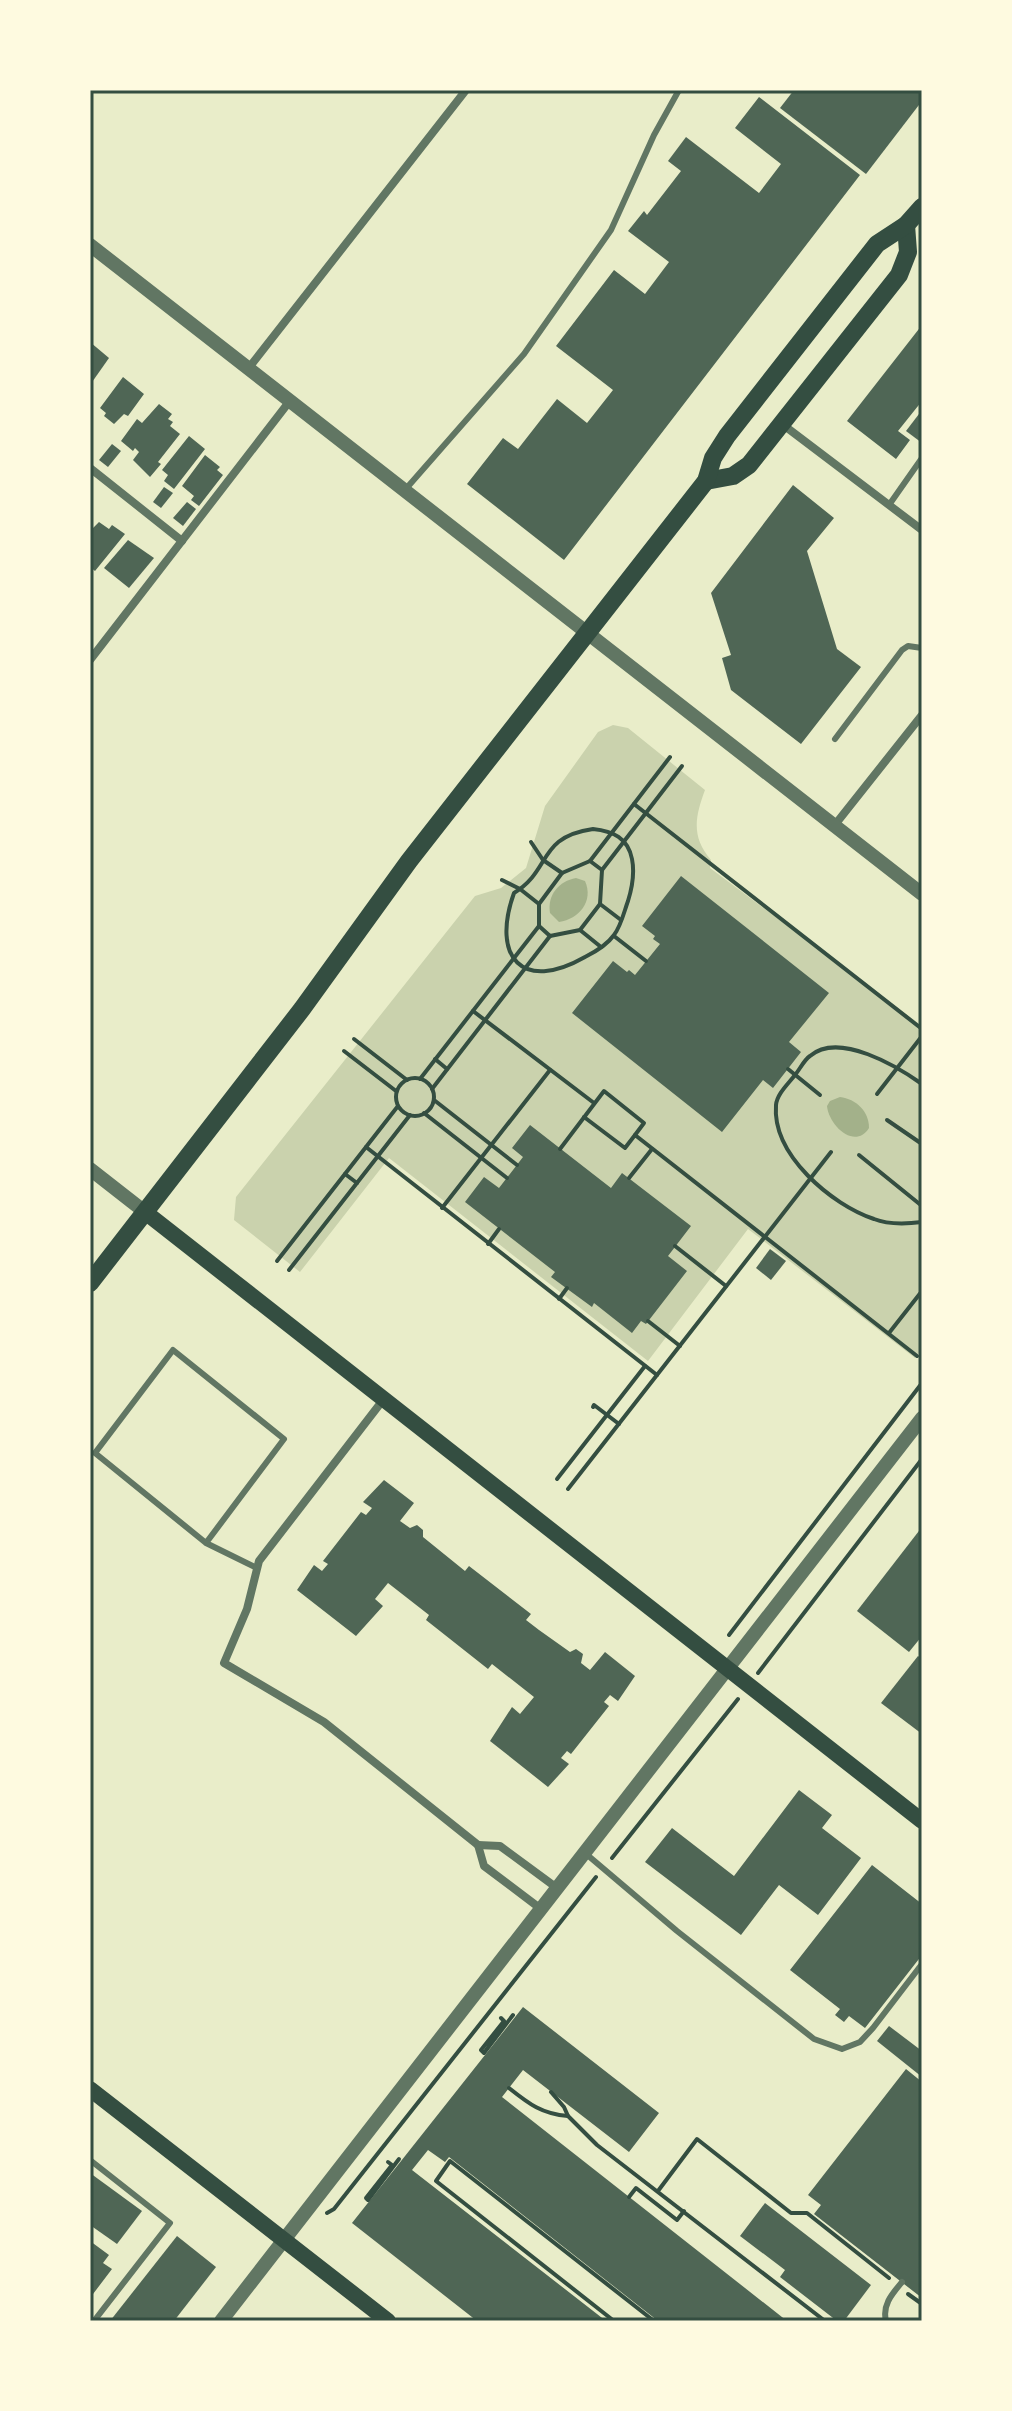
<svg xmlns="http://www.w3.org/2000/svg" width="1012" height="2411" font-family="'Public Sans',sans-serif">
  <style>
    .green { fill: #cad2ad }
    .water { fill: #a3b18a }
    .building { fill: #4f6655 }
    .lines { fill: none; stroke-linecap: round; stroke-linejoin: round }
    .path { stroke: #344e41; stroke-width: 4 }
    .service { stroke: #617663; stroke-width: 6 }
    .minor { stroke: #617663; stroke-width: 8 }
    .tertiary { stroke: #617663; stroke-width: 14 }
    .secondary { stroke: #344e41; stroke-width: 16 }
    .primary { stroke: #344e41; stroke-width: 18 }
    .neatline { fill: none; stroke: #344e41; stroke-width: 3 }
  </style>
  <rect width="100%" height="100%" fill="#e9edc9"/>
  <path class="green" d="M613,725L628,728L705,790C695,817 691,837 711,860L710,868L922,1026V1349L915,1358L748,1229L648,1361L389,1158L300,1272L234,1220L236,1197L475,896L501,888L526,868L545,806L598,732Z"/>
  <g class="water">
    <path d="M576,878L585,881C594,901 579,919 559,922L550,913C547,895 559,881 576,878Z"/>
    <path d="M840,1097C856,1099 869,1111 869,1128C855,1150 829,1126 827,1106L830,1101Z"/>
  </g>
  <g class="building">
    <polygon points="794,90 922,90 922,101 866,174 780,108"/>
    <polygon points="759,97 860,175 564,560 467,484 503,438 518,449 557,399 587,423 613,390 556,346 614,270 645,294 669,262 628,231 644,211 647,215 681,171 668,161 686,137 759,193 781,164 735,128"/>
    <polygon points="922,325 922,401 898,431 910,440 896,459 847,421"/>
    <polygon points="90,342 109,358 90,385"/>
    <polygon points="123,377 144,394 128,416 124,414 114,424 104,416 106,413 100,408"/>
    <polygon points="159,404 172,414 168,419 173,422 170,426 180,434 158,462 161,464 150,477 133,460 139,452 135,448 133,451 121,441 137,419 142,423"/>
    <polygon points="922,410 922,443 906,431"/>
    <polygon points="189,436 205,449 174,489 164,481 168,475 162,470"/>
    <polygon points="112,444 121,451 108,467 99,460"/>
    <polygon points="205,455 220,467 217,470 223,475 199,506 191,500 194,496 182,486"/>
    <polygon points="793,485 834,518 807,551 837,649 861,667 801,744 731,690 722,658 731,655 711,593"/>
    <polygon points="164,487 173,493 161,508 153,502"/>
    <polygon points="187,502 196,509 183,526 173,518"/>
    <polygon points="99,522 109,529 112,525 125,534 95,571 90,567 90,531"/>
    <polygon points="128,540 154,558 129,588 104,568"/>
    <polygon points="681,876 829,993 789,1042 801,1052 773,1088 763,1080 722,1132 572,1013 613,961 627,972 629,970 635,975 660,944 653,939 655,936 642,926"/>
    <polygon points="530,1125 611,1188 622,1173 691,1226 668,1256 687,1271 646,1324 641,1321 632,1333 594,1303 592,1307 551,1277 555,1272 465,1202 484,1177 499,1188 523,1157 512,1148"/>
    <polygon points="770,1249 786,1261 771,1280 756,1268"/>
    <polygon points="384,1480 414,1503 400,1521 410,1528 417,1525 423,1530 423,1537 465,1571 469,1566 531,1614 526,1620 539,1630 570,1652 576,1649 583,1654 581,1663 590,1670 605,1652 635,1676 618,1701 610,1695 604,1702 609,1706 571,1754 567,1751 561,1758 569,1764 548,1787 490,1741 512,1707 520,1714 534,1697 492,1664 488,1669 426,1620 429,1615 388,1583 375,1599 383,1606 356,1636 297,1590 314,1565 322,1571 328,1564 323,1561 361,1512 366,1515 372,1508 363,1502"/>
    <polygon points="922,1527 922,1636 909,1652 857,1611"/>
    <polygon points="918,1656 922,1659 922,1734 881,1703"/>
    <polygon points="799,1790 832,1815 822,1828 861,1858 818,1915 779,1885 741,1935 645,1862 672,1828 734,1876"/>
    <polygon points="872,1865 922,1904 922,1955 865,2028 849,2016 844,2022 835,2015 840,2009 790,1970"/>
    <polygon points="523,2007 659,2113 629,2152 523,2070 502,2097 787,2321 658,2321 449,2157 445,2162 428,2150 412,2170 606,2321 477,2321 352,2223"/>
    <polygon points="889,2026 922,2051 922,2077 877,2041"/>
    <polygon points="906,2069 922,2082 922,2298 814,2214 821,2205 808,2195"/>
    <polygon points="90,2173 142,2211 117,2244 90,2225"/>
    <polygon points="765,2203 871,2285 844,2321 837,2321 780,2277 785,2270 740,2236"/>
    <polygon points="177,2236 216,2267 174,2321 110,2321"/>
    <polygon points="90,2241 109,2255 103,2263 112,2269 90,2298"/>
  </g>
  <g class="lines">
    <g class="path">
      <polyline points="634,804 922,1029"/>
      <path d="M593,829C613,831 628,838 632,859C635,874 632,888 628,901C624,912 621,926 614,935C607,945 595,952 585,957C522,993 491,957 514,893C552,870 537,837 593,829Z"/>
      <polyline points="531,842 543,860 562,873"/>
      <polygon points="590,861 602,870 600,904 580,930 550,936 539,926 539,904 562,873"/>
      <polyline points="590,861 670,757"/>
      <polyline points="602,870 682,766"/>
      <polyline points="502,880 520,889 539,904"/>
      <polyline points="600,904 621,920"/>
      <polyline points="580,930 601,947"/>
      <polyline points="614,936 646,961"/>
      <polyline points="473,1011 594,1103"/>
      <polyline points="354,1039 407,1080"/>
      <polyline points="344,1051 396,1091"/>
      <polyline points="435,1059 447,1069"/>
      <polyline points="788,1069 820,1095"/>
      <circle cx="415" cy="1097" r="19"/>
      <polyline points="420,1079 539,926"/>
      <path d="M922,1084C898,1067 839,1031 810,1056C804,1060 800,1069 795,1075C788,1084 777,1094 776,1105C772,1155 832,1205 874,1219C889,1225 906,1224 922,1222"/>
      <polyline points="432,1089 550,936"/>
      <polyline points="877,1094 922,1036"/>
      <polyline points="434,1100 517,1165"/>
      <polyline points="424,1113 507,1178"/>
      <polyline points="584,1117 625,1148 635,1135 917,1356"/>
      <polyline points="887,1120 922,1144"/>
      <polyline points="366,1147 657,1375"/>
      <polyline points="560,1149 604,1091 644,1123 635,1135"/>
      <polyline points="859,1155 922,1206"/>
      <polyline points="345,1174 357,1183"/>
      <polyline points="629,1178 652,1149"/>
      <polyline points="442,1208 550,1070"/>
      <polyline points="488,1244 499,1229"/>
      <polyline points="675,1246 726,1286"/>
      <polyline points="277,1261 398,1106"/>
      <polyline points="289,1270 410,1115"/>
      <polyline points="559,1299 567,1288"/>
      <polyline points="648,1321 680,1346"/>
      <polyline points="889,1333 922,1291"/>
      <polyline points="593,1407 594,1405 619,1424"/>
      <polyline points="557,1479 645,1366"/>
      <polyline points="568,1489 831,1152"/>
      <polyline points="729,1635 922,1383"/>
      <polyline points="758,1673 922,1459"/>
      <polyline points="612,1858 738,1699"/>
      <polyline points="501,2018 504,2021 481,2050 484,2053 513,2015"/>
      <path d="M509,2088C529,2104 542,2114 568,2116"/>
      <polyline points="551,2092 564,2107 568,2116 597,2145 825,2321"/>
      <polyline points="388,2162 392,2165 366,2198 368,2200 399,2159"/>
      <polyline points="658,2191 697,2139 791,2213 807,2213 889,2278"/>
      <polyline points="629,2197 636,2188 677,2220 684,2211"/>
      <polyline points="327,2213 334,2209 596,1877"/>
      <polyline points="908,2294 922,2304"/>
      <polyline points="614,2321 436,2181 450,2161 654,2321"/>
    </g>
    <g class="service">
      <polyline points="404,491 524,354 611,230 654,135 679,90"/>
      <polyline points="889,505 922,458"/>
      <polyline points="835,739 902,650 908,646 922,648"/>
      <polyline points="206,1543 284,1439 173,1350 95,1453 206,1543 257,1568"/>
      <polyline points="585,1853 677,1931 814,2039 842,2049 860,2042 873,2028 922,1964"/>
      <polyline points="90,2160 170,2223 94,2321"/>
      <path d="M886,2321C882,2305 892,2294 902,2282"/>
    </g>
    <g class="minor">
      <polyline points="248,369 466,90"/>
      <polyline points="782,424 922,530"/>
      <polyline points="90,468 182,541"/>
      <polyline points="90,660 289,402"/>
      <polyline points="834,826 922,715"/>
      <polyline points="383,1400 259,1561 247,1609 224,1663 324,1722 478,1845 484,1866 541,1909"/>
      <polyline points="478,1845 500,1846 557,1888"/>
    </g>
    <g class="tertiary">
      <polyline points="90,245 922,894"/>
      <polyline points="90,1169 145,1212"/>
      <polyline points="221,2321 922,1418"/>
    </g>
    <g class="secondary">
      <polyline points="145,1212 922,1821"/>
      <polyline points="90,2089 388,2321"/>
    </g>
    <g class="primary">
      <polyline points="706,481 733,476 749,465 899,275 908,252 906,225"/>
      <polyline points="90,1283 302,1009 409,861 706,481 713,458 727,436 877,244 906,225 922,207"/>
    </g>
  </g>
  <rect width="1012" height="2411" fill="none" stroke="#fefae0" stroke-width="184"/>
  <rect x="92" y="92" width="828" height="2227" class="neatline"/>
</svg>
